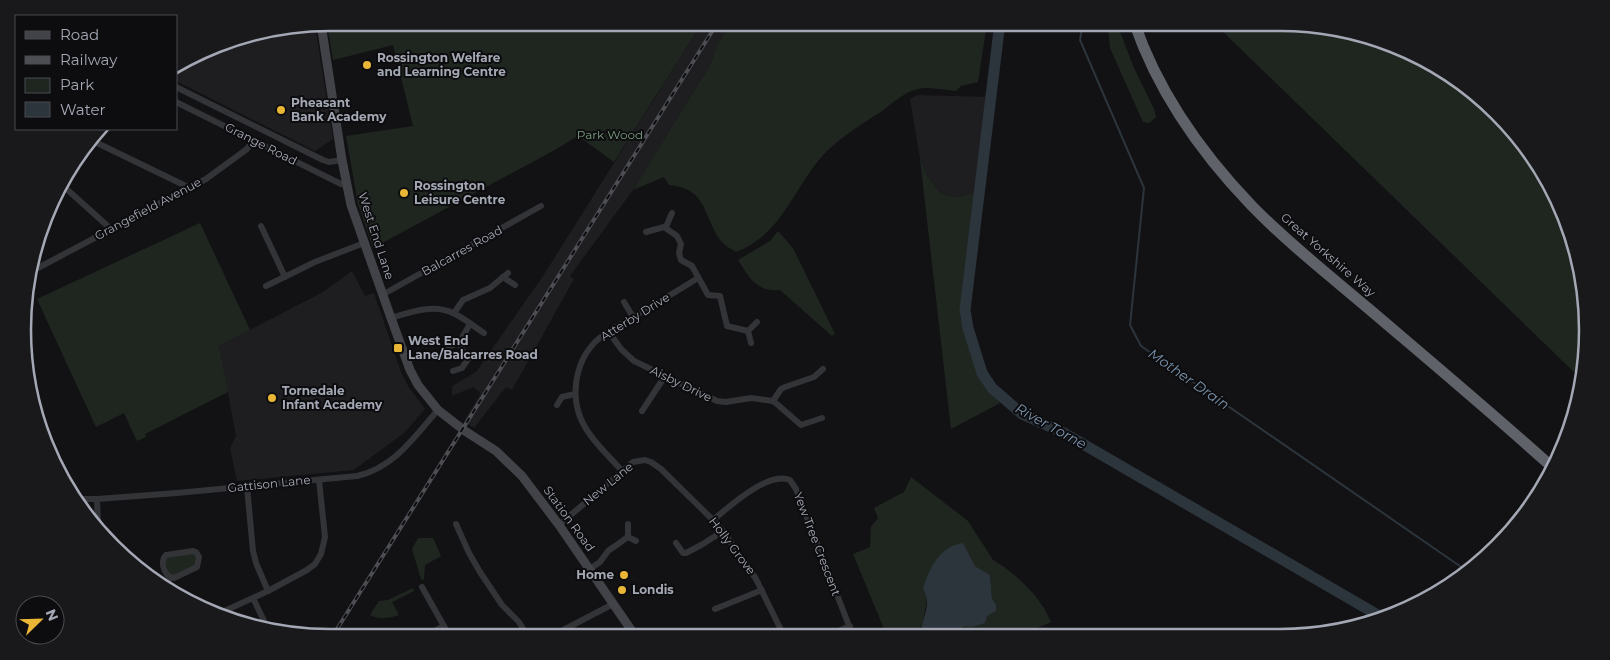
<svg xmlns="http://www.w3.org/2000/svg" width="1610" height="660" font-family="Montserrat,sans-serif">
  <style>
    .built { fill: #1e1e21 }
    .green { fill: #1f2620 }
    .water { fill: #2c343c }
    .lines { fill: none; stroke-linecap: round; stroke-linejoin: round }
    .stream { stroke: #2c343c; stroke-width: 2 }
    .river { stroke: #2c343c; stroke-width: 11 }
    .street { stroke: #333438; stroke-width: 6 }
    .secondary { stroke: #414348; stroke-width: 9 }
    .highway { stroke: #606269; stroke-width: 11 }
    .rail-casing { stroke: #4c4e53; stroke-width: 4 }
    .rail { stroke: #0d0d0f; stroke-width: 2; stroke-dasharray: 5.5; stroke-linecap: butt }
    .poi-dot { fill: #e9b735; stroke: #0d0d0f; stroke-width: 2 }
    .labels { text-anchor: middle; stroke-width: 4; stroke-linejoin: round; paint-order: stroke }
    .poi-label { font-size: 12px; font-weight: bold; fill: #a4a8b4; stroke: #0d0d0f; text-anchor: start }
    .park-label { font-size: 12px; fill: #7c9e80; stroke: #0d0d0f }
    .street-label { font-size: 12px; fill: #a4a8b4; stroke: #0d0d0f }
    .water-label { font-size: 14px; font-style: italic; fill: #7c94ae; stroke: #0d0d0f }
    .rim { fill: none; stroke: #a4a8b4; stroke-width: 2.5 }
  </style>
  <rect width="100%" height="100%" fill="#121214"/>
  <g class="built">
    <polygon points="702,23 731,23 718,43 710,65 633,190 570,276 574,279 512,390 506,387 474,428 464,421 481,393 473,387 452,396 452,386 476,372 543,276"/>
    <polygon points="315,25 333,139 315,151 176,81 176,70 231,39"/>
    <polygon points="917,95 990,97 978,192 957,197 941,194 927,176 920,159 910,99"/>
    <polygon points="352,271 365,296 374,293 401,372 408,386 425,409 404,433 354,470 237,481 230,448 236,436 219,346 323,292"/>
  </g>
  <g class="green">
    <polygon points="327,23 330,22 702,23 614,162 578,136 551,152 373,248 358,204 346,136 413,126 393,45 333,60"/>
    <path d="M731,23V22L987,23L978,82L961,86L956,91C944,90 929,86 918,89C904,92 893,103 882,111C856,128 830,143 812,169C789,201 776,237 736,252C731,249 724,245 720,240C702,214 708,189 669,185L664,177L633,190L710,65L718,43Z"/>
    <polygon points="1111,23 1116,23 1117,24 1134,68 1154,109 1156,117 1149,123 1143,122 1110,48 1108,26"/>
    <polygon points="1214,23 1280,23 1379,39 1483,99 1556,194 1587,310 1578,376"/>
    <polygon points="920,159 927,176 941,194 957,197 978,192 960,316 981,381 1000,403 951,429"/>
    <polygon points="200,223 250,330 219,346 228,392 145,434 146,437 137,441 124,413 96,427 37,299"/>
    <path d="M778,231L793,248L835,334L832,336L780,290C756,292 749,277 738,260L770,241Z"/>
    <path d="M911,477L968,521L993,560C1007,567 1033,590 1041,604C1045,609 1048,616 1051,622L1028,632L1013,630L1005,636H956C962,623 980,619 993,613L996,605L992,598L990,575L975,566L927,599L923,622L919,630L920,636H887L853,554L870,547L871,527L878,518L874,508L904,492Z"/>
    <polygon points="418,538 433,538 441,556 425,565 424,580 421,579 412,549"/>
    <polygon points="193,551 199,564 170,577 163,559"/>
    <path d="M413,588L414,591L392,602L399,615C389,618 380,620 370,615L379,601L388,600Z"/>
  </g>
  <path class="water" d="M963,543L975,566L990,575L992,598L996,605V611L987,616L985,623L972,627L965,626L959,630L956,636H920C920,625 928,612 927,600C927,596 924,591 923,588C930,567 939,547 963,543Z"/>
  <g class="lines">
    <polyline class="stream" points="1083,22 1080,40 1144,188 1130,325 1141,346 1467,571"/>
    <polyline class="river" points="1000,22 965,310 968,328 982,373 992,388 1022,414 1064,433 1383,618"/>
    <g class="street">
      <polyline points="176,87 323,160 329,162 342,160"/>
      <polyline points="176,102 341,184 346,185"/>
      <polyline points="93,141 190,188"/>
      <polyline points="61,184 111,229"/>
      <polyline points="261,226 285,277"/>
      <polyline points="666,227 672,213"/>
      <polyline points="646,232 664,227 677,236 681,244 679,253 681,260 692,266 708,295 720,296 727,326 748,331"/>
      <polyline points="36,269 206,179 247,149 253,141"/>
      <polyline points="503,277 515,285"/>
      <polyline points="266,286 315,262 364,243"/>
      <polyline points="382,295 541,206"/>
      <polyline points="624,302 633,317"/>
      <polyline points="454,313 463,300 490,288 508,273"/>
      <path d="M391,318C411,312 434,303 455,314C465,319 475,327 484,333"/>
      <polyline points="609,332 621,349 634,361 717,401 726,402 751,398 773,401 781,389 785,387 814,377 823,369"/>
      <polyline points="459,343 470,324"/>
      <polyline points="751,343 748,331 757,322"/>
      <polyline points="445,348 459,343 463,351 470,356 462,368 453,371"/>
      <polyline points="28,365 34,382 32,399"/>
      <polyline points="773,401 778,405 801,425 822,418"/>
      <polyline points="557,405 562,397 575,394"/>
      <polyline points="642,411 665,376"/>
      <path d="M622,471C610,457 594,443 585,427C569,400 574,363 596,341C608,331 622,324 635,316C656,304 677,291 698,278"/>
      <polyline points="247,487 253,551 256,563 268,591"/>
      <path d="M74,499H97L177,493L357,476C395,467 414,437 438,410"/>
      <polyline points="97,499 98,526"/>
      <path d="M713,520C730,506 768,471 790,480L796,489L853,636"/>
      <polyline points="456,524 469,553 480,572 502,605 519,622 528,637"/>
      <polyline points="628,524 628,537"/>
      <polyline points="559,525 633,462 645,460 651,462 661,469 713,520 723,531 756,579 784,636"/>
      <polyline points="676,543 683,553 686,553 703,544 723,531"/>
      <path d="M193,551L196,552L199,557L197,567L174,578L168,576C163,569 160,562 166,555Z"/>
      <polyline points="590,569 600,562 608,551 628,537 636,541"/>
      <polyline points="167,587 170,577"/>
      <polyline points="422,587 450,637"/>
      <polyline points="253,598 267,627"/>
      <polyline points="715,609 762,590"/>
      <polyline points="218,614 268,591 307,570 315,564 321,554 325,537 319,480"/>
      <polyline points="827,636 850,626"/>
      <polyline points="423,637 444,626"/>
      <polyline points="550,637 613,604"/>
    </g>
    <polyline class="secondary" points="321,24 342,160 351,205 391,318 410,370 418,385 438,410 465,431 496,451 522,476 559,525 636,637"/>
    <path class="highway" d="M1134,22C1158,92 1201,153 1252,206C1288,243 1329,275 1369,309C1430,361 1492,413 1552,467"/>
    <g class="rail-casing">
      <polyline id="rail" points="332,637 718,22"/>
    </g>
    <use href="#rail" class="rail"/>
  </g>
  <g class="poi-dot">
    <circle cx="367" cy="65" r="5"/>
    <circle cx="281" cy="110" r="5"/>
    <circle cx="404" cy="193" r="5"/>
    <rect x="393" y="343" width="10" height="10" rx="2.5"/>
    <circle cx="272" cy="398" r="5"/>
    <circle cx="624" cy="575" r="5"/>
    <circle cx="622" cy="590" r="5"/>
  </g>
  <g class="labels">
    <g class="poi-label">
      <text x="377" y="62">Rossington Welfare<tspan x="377" dy="14">and Learning Centre</tspan></text>
      <text x="291" y="107">Pheasant<tspan x="291" dy="14">Bank Academy</tspan></text>
      <text x="414" y="190">Rossington<tspan x="414" dy="14">Leisure Centre</tspan></text>
      <text x="408" y="345">West End<tspan x="408" dy="14">Lane/Balcarres Road</tspan></text>
      <text x="282" y="395">Tornedale<tspan x="282" dy="14">Infant Academy</tspan></text>
      <text x="614" y="579" text-anchor="end">Home</text>
      <text x="632" y="594">Londis</text>
    </g>
    <g class="park-label">
      <text x="610" y="139">Park Wood</text>
    </g>
    <g class="street-label">
      <text transform="translate(261 144) rotate(27)" y="4">Grange Road</text>
      <text transform="translate(148 209) rotate(-28)" y="4">Grangefield Avenue</text>
      <text transform="translate(376 236) rotate(72)" y="4">West End Lane</text>
      <text transform="translate(462 251) rotate(-29)" y="4">Balcarres Road</text>
      <text transform="translate(1328 255) rotate(41)" y="4">Great Yorkshire Way</text>
      <text transform="translate(635 317) rotate(-32)" y="4">Atterby Drive</text>
      <text transform="translate(681 384) rotate(26)" y="4">Aisby Drive</text>
      <text transform="translate(269 484) rotate(-6)" y="4">Gattison Lane</text>
      <text transform="translate(608 484) rotate(-39)" y="4">New Lane</text>
      <text transform="translate(569 519) rotate(54)" y="4">Station Road</text>
      <text transform="translate(817 544) rotate(69)" y="4">Yew Tree Crescent</text>
      <text transform="translate(732 546) rotate(53)" y="4">Holly Grove</text>
    </g>
    <g class="water-label">
      <text transform="translate(1189 379) rotate(35)" y="5">Mother Drain</text>
      <text transform="translate(1051 426) rotate(29)" y="5">River Torne</text>
    </g>
  </g>
  <path d="M0 0H1610V660H0ZM330 31H1280A299 299 0 0 1 1579 330V330A299 299 0 0 1 1280 629H330A299 299 0 0 1 31 330V330A299 299 0 0 1 330 31Z" fill="#19191c" fill-rule="evenodd"/>
  <path class="rim" d="M330 31H1280A299 299 0 0 1 1579 330V330A299 299 0 0 1 1280 629H330A299 299 0 0 1 31 330V330A299 299 0 0 1 330 31Z"/>
  <rect x="15" y="15" width="162" height="115" fill="#0d0d0f" stroke="#494b51"/>
  <rect x="25" y="31" width="25" height="8" fill="#414348" stroke="#494b51"/>
  <text x="60" y="40" font-size="15" fill="#a4a8b4">Road</text>
  <rect x="25" y="56" width="25" height="8" fill="#4c4e53" stroke="#494b51"/>
  <text x="60" y="65" font-size="15" fill="#a4a8b4">Railway</text>
  <rect x="25" y="78" width="25" height="15" fill="#1f2620" stroke="#494b51"/>
  <text x="60" y="90" font-size="15" fill="#a4a8b4">Park</text>
  <rect x="25" y="102" width="25" height="15" fill="#2c343c" stroke="#494b51"/>
  <text x="60" y="115" font-size="15" fill="#a4a8b4">Water</text>
  <g transform="translate(40 620) rotate(67)"><circle r="24" fill="#0d0d0f" stroke="#494b51"/>
  <path d="M0-4L9 19L0 12L-9 19Z" fill="#e9b735"/>
  <text y="-8" font-size="14" font-weight="bold" text-anchor="middle" fill="#a4a8b4">N</text>
  </g>
</svg>
